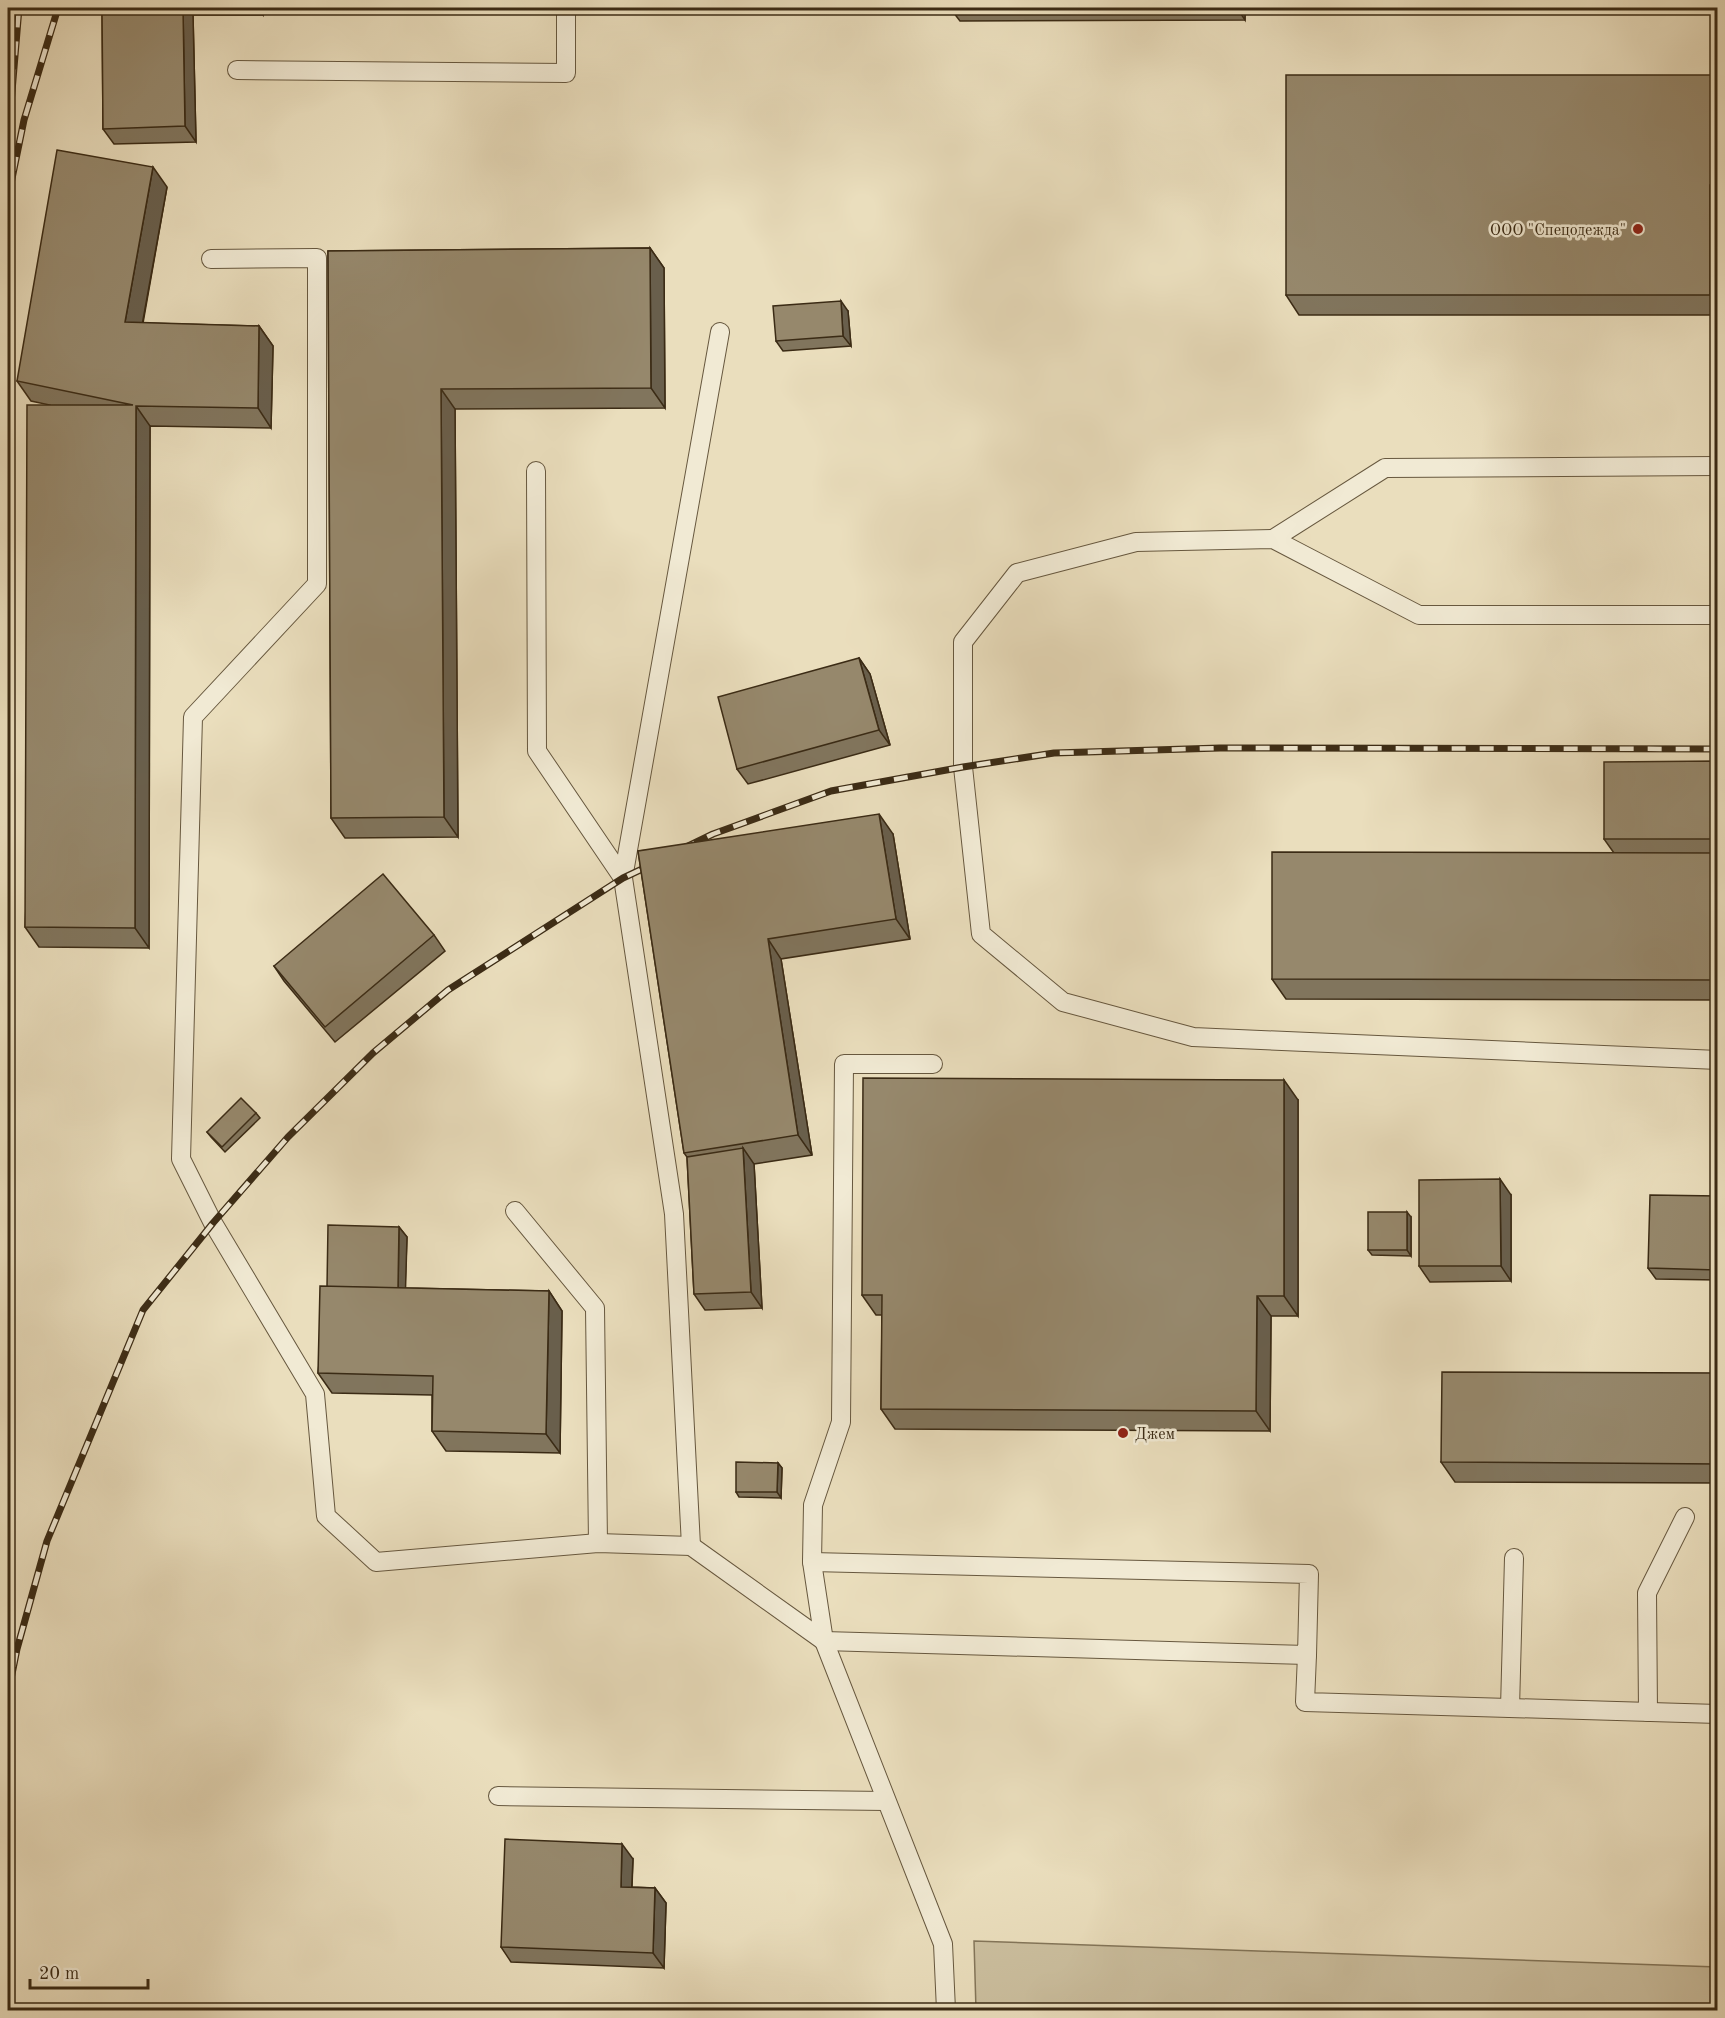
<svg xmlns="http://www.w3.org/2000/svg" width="1725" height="2018" font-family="'Old Standard TT',serif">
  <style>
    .green { fill: #ccc0a0; stroke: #84765a; stroke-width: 1.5 }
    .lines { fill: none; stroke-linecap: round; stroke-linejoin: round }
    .lane-casing { stroke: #67583f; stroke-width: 20 }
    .lane { stroke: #f1ead4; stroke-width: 18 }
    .rail-casing { stroke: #3b2b15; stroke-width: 7 }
    .rail { stroke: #f1ead4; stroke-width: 4.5; stroke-dasharray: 14; stroke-linecap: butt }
    .wall { fill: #81755d; stroke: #3b2b15; stroke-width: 1.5 }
    .shaded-wall { fill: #695f4c; stroke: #3b2b15; stroke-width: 1.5 }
    .building { fill: #96886c; stroke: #3b2b15; stroke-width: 1.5 }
    .poi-dot { fill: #8f2418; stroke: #f1ead4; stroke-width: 2 }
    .labels { text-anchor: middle; stroke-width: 5; stroke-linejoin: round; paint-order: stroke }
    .poi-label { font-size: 16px; fill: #3b2b15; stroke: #f1ead4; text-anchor: end }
  </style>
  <rect width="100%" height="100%" fill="#eadebd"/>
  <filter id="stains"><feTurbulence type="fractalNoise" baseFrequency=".00333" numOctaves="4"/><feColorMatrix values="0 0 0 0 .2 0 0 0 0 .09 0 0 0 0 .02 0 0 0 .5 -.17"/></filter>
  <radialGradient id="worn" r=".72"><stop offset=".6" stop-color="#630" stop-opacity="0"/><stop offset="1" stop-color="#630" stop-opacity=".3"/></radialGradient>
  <polygon class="green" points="974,1941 1717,1967 1717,2010 976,2010"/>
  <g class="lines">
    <g class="lane-casing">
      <g id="lane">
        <polyline points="237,70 566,73 566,8"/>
        <polyline points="211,259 317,258 317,584 193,717 181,1159 213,1223 315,1394 326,1516 376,1562 598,1543 691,1546 824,1641 1307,1655 1309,1574 812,1562"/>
        <polyline points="536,471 537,751 623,878"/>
        <polyline points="1273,539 1385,468 1718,466"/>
        <polyline points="1718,615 1419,615 1273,539 1136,542 1017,573 963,642 963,767 981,934 1063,1002 1193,1037 1718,1060"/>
        <polyline points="933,1064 844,1064 841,1422 813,1505 812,1562 824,1641 943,1944 946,2010"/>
        <polyline points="515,1211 595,1308 598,1543"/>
        <polyline points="691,1546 674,1214 623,878 720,332"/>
        <polyline points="1307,1655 1305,1702 1718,1714"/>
        <polyline points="1510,1708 1514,1558"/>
        <polyline points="1648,1712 1647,1593 1685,1517"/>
        <polyline points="498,1796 886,1801"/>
      </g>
    </g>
    <use href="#lane" class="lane"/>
    <g class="rail-casing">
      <g id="rail">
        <polyline points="8,139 19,8"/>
        <polyline points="8,198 24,120 58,8"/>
        <polyline points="682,849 713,834 831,791 963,767 1054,753 1220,748 1718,749"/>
        <polyline points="8,1694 17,1649 47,1541 143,1310 213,1223 288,1137 373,1053 448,990 623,878 655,863"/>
      </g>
    </g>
    <use href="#rail" class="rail"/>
  </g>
  <g class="wall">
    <polygon points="102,8 263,8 263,15 193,15 196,142 114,144 103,129"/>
    <polygon points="950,8 1245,8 1245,20 960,21"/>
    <polygon points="1718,75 1718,315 1299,315 1286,295"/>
    <polygon points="167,187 143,323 259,326 273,346 271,428 150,426 149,948 39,947 25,927 50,405 31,401 17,381"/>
    <polygon points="650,248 664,268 665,408 455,409 458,837 345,838 331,818 328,251"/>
    <polygon points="848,311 851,346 783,351 776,341"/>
    <polygon points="859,658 870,674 890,745 748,784 737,769"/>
    <polygon points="1718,761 1718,1000 1286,999 1272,979 1614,853 1604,839"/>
    <polygon points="893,834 910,939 781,959 812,1155 754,1164 762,1308 705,1310 694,1294 687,1157 684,1153 638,851"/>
    <polygon points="434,935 445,951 335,1042 284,981 274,966"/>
    <polygon points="1298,1100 1298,1316 1271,1316 1270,1431 895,1429 881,1409 882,1315 876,1315 862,1295"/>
    <polygon points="256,1113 260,1118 225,1152 211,1137 207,1132"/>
    <polygon points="1511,1195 1511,1281 1430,1282 1419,1266"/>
    <polygon points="1718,1196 1718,1280 1656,1279 1648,1268"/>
    <polygon points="1411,1217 1411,1256 1372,1255 1368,1250"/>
    <polygon points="399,1227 407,1237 405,1288 549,1291 562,1311 560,1453 446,1451 432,1431 432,1395 332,1393 318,1373 327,1287"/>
    <polygon points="1718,1373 1718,1483 1455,1482 1441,1462"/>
    <polygon points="778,1463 782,1468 781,1498 739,1497 736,1492"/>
    <polygon points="633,1859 632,1887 655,1888 666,1903 664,1968 511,1962 501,1947"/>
  </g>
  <g class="shaded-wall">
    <polygon points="183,8 188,8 193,15 196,142 185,126"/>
    <polygon points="258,8 263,8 263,15"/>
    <polygon points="1237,8 1245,8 1245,20"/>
    <polygon points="153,167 167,187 139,342 125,322"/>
    <polygon points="1710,185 1718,195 1718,305 1710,295"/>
    <polygon points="650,248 664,268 665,408 651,388"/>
    <polygon points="841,301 848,311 851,346 843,336"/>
    <polygon points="259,326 273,346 271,428 258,408"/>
    <polygon points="441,389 455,409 458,837 444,817"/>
    <polygon points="136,406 150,426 149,948 135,928"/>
    <polygon points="859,658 870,674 890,745 879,730"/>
    <polygon points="879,814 893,834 910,939 896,919"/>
    <polygon points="768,939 781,959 812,1155 798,1135"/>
    <polygon points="1284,1080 1298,1100 1298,1316 1284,1296"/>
    <polygon points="743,1148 754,1164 762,1308 751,1292"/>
    <polygon points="1500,1179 1511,1195 1511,1281 1501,1266"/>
    <polygon points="1407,1212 1411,1217 1411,1256 1407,1250"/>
    <polygon points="399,1227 407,1237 405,1307 398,1297"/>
    <polygon points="549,1291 562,1311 560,1453 546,1434"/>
    <polygon points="1257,1296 1271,1316 1270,1431 1256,1411"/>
    <polygon points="778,1463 782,1468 781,1498 777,1492"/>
    <polygon points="622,1844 633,1859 631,1902 621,1887"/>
    <polygon points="655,1888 666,1903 664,1968 653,1953"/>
  </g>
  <g class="building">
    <polygon points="102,8 183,8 185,126 103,129"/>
    <polygon points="1286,75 1718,75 1718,185 1710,185 1710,295 1286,295"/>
    <polygon points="57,150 153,167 125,322 259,326 258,408 136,406 135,928 25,927 27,405 133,405 17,381"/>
    <polygon points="650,248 651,388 441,389 444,817 331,818 328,251"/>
    <polygon points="841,301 843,336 776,341 773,306"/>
    <polygon points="859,658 879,730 737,769 718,697"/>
    <polygon points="1718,761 1718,839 1604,839 1604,762"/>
    <polygon points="879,814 896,919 768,939 798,1135 684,1153 638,851"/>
    <polygon points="1272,852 1718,853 1718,980 1272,979"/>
    <polygon points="383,874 434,935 325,1027 274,966"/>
    <polygon points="863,1078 1284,1080 1284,1296 1257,1296 1256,1411 881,1409 882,1295 862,1295"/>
    <polygon points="241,1098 256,1113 222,1147 207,1132"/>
    <polygon points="743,1148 751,1292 694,1294 687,1157"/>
    <polygon points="1500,1179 1501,1266 1419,1266 1419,1180"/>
    <polygon points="1650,1195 1718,1196 1717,1270 1648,1268"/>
    <rect x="1368" y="1212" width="39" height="38"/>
    <polygon points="328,1225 399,1227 398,1288 327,1287"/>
    <polygon points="320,1286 549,1291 546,1434 432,1431 433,1376 318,1373"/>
    <polygon points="1442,1372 1718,1373 1718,1464 1441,1462"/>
    <polygon points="736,1462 778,1463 777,1492 736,1492"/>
    <polygon points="505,1839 622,1844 621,1887 655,1888 653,1953 501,1947"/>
  </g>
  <g class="poi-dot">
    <circle cx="1638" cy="229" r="6"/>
    <circle cx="1123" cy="1433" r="6"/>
  </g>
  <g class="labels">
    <g class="poi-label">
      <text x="1626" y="235">ООО "Спецодежда"</text>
      <text x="1135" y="1439" text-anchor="start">Джем</text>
    </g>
  </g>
  <rect width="1725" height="2018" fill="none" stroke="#eadebd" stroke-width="30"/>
  <rect x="9" y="9" width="1707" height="2000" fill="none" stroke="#3b2b15" stroke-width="3"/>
  <rect x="15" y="15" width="1695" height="1988" fill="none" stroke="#3b2b15" stroke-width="1.5"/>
  <path d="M30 1979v9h118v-9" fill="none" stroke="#3b2b15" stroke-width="3"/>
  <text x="39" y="1979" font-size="18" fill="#3b2b15" stroke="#f1ead4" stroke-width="4.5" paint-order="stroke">20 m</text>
  <rect width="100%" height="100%" filter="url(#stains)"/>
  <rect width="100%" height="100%" fill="url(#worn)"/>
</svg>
